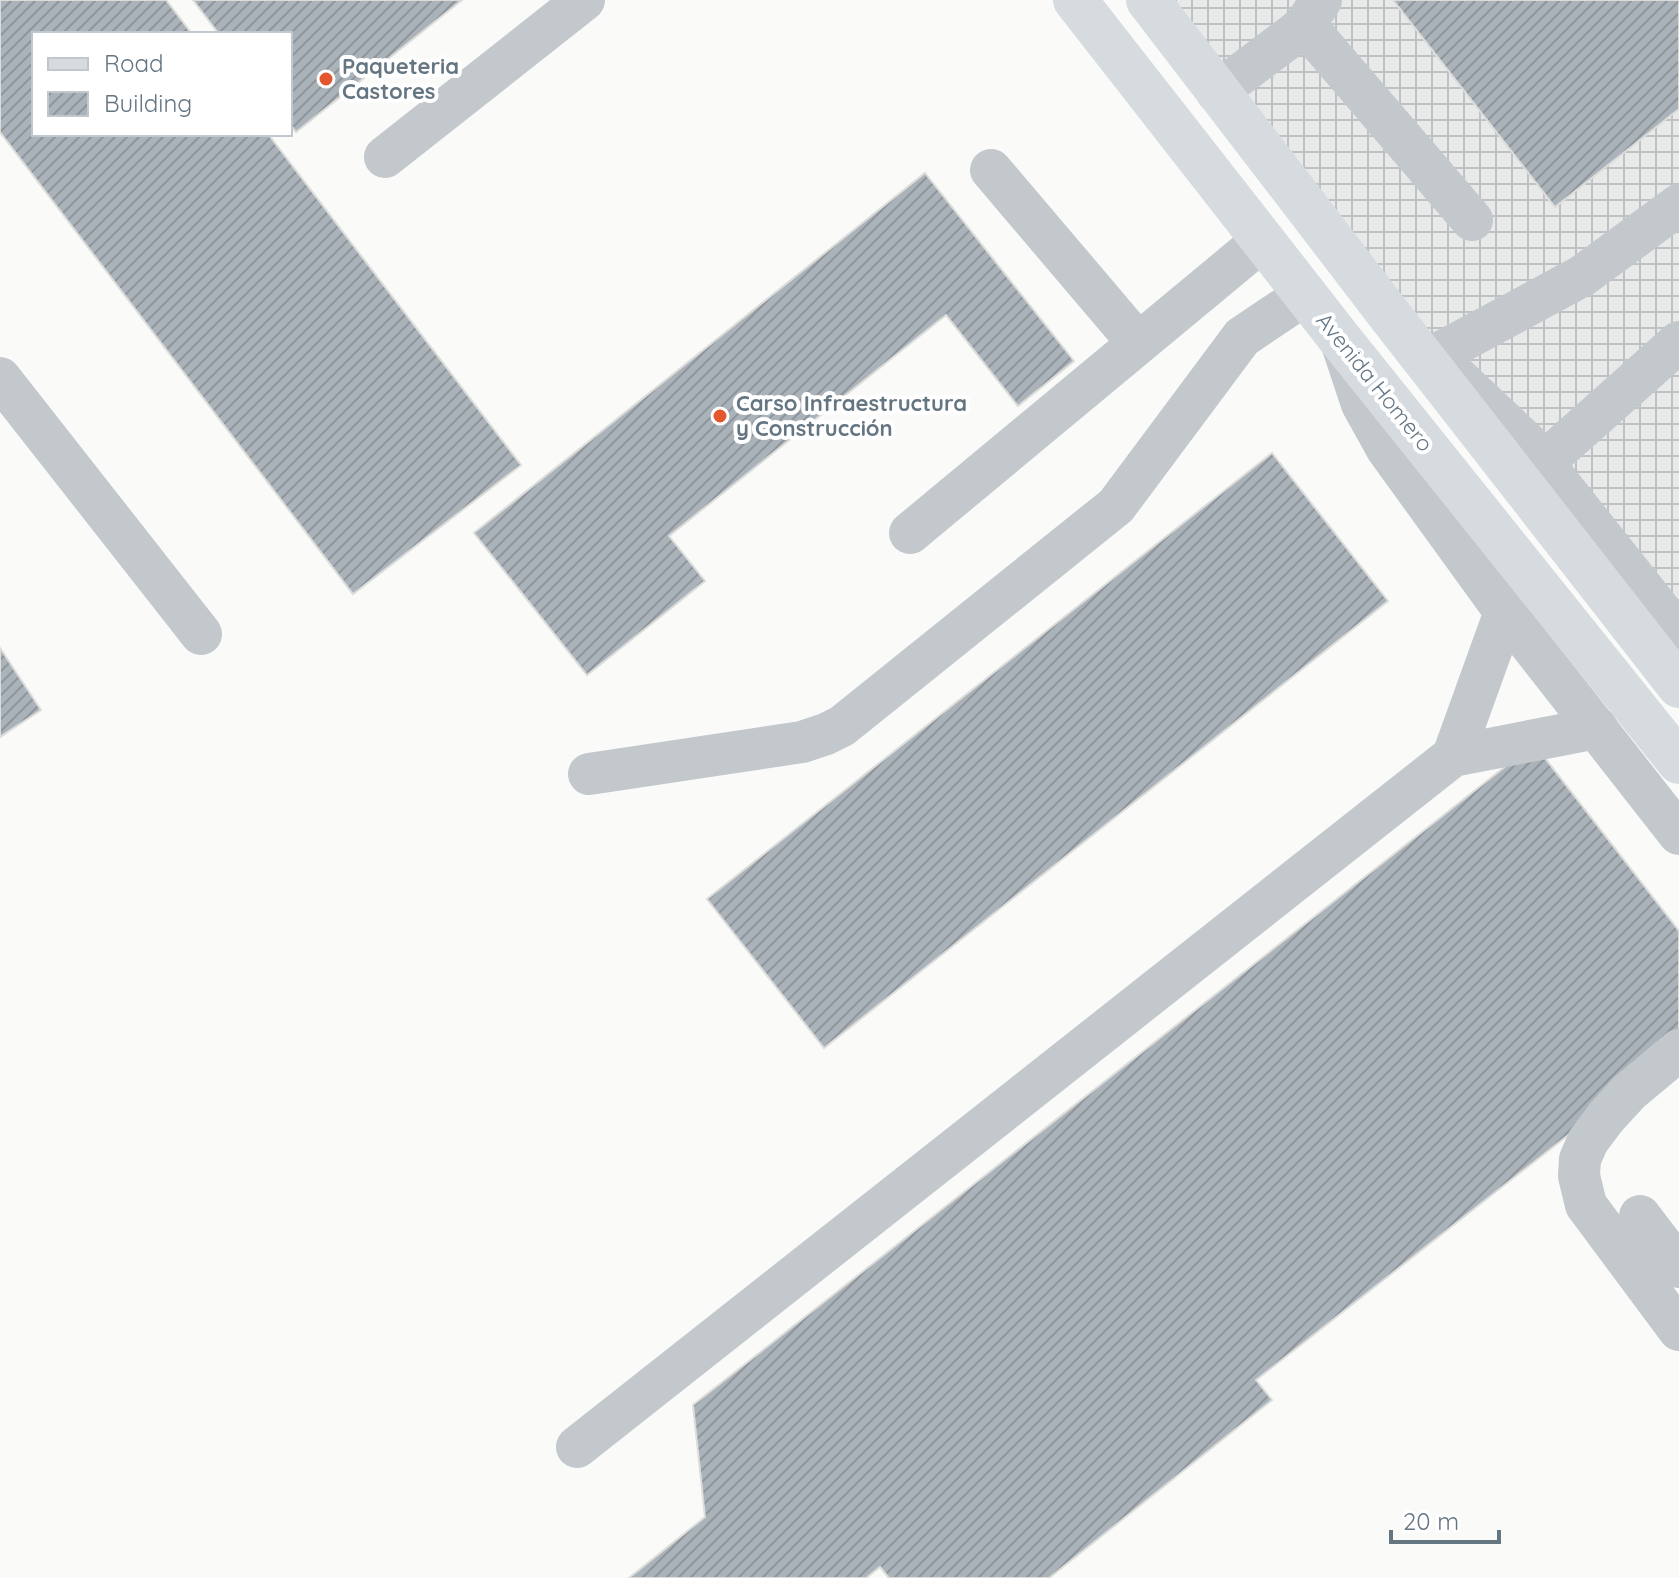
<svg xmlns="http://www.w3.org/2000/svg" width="1679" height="1578" font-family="Quicksand,sans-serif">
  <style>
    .industrial { fill: url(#industrial-grid) }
    .building { fill: url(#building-hatch); stroke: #dcdcda; stroke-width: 2 }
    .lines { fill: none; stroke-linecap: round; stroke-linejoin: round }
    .minor { stroke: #c3c8cc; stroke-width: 42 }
    .major { stroke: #d6dbdf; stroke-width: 44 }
    .poi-dot { fill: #e4572e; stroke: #fff; stroke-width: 3 }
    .labels { text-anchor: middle; stroke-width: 8; stroke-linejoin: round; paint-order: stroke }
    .poi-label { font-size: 22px; font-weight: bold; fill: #657683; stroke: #fff; text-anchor: start }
    .street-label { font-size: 22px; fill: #657683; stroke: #fff }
  </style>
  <defs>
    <pattern id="industrial-grid" width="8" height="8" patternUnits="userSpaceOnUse" patternTransform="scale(2)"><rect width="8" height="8" fill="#e8e9e9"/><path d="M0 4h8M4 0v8" fill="none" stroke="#c0c1c2"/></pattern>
    <pattern id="building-hatch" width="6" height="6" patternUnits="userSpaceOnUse" patternTransform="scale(2)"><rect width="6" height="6" fill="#aab3b9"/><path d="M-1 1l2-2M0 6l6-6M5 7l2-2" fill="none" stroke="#8e969c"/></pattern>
  </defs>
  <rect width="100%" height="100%" fill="#fafaf8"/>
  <polygon class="industrial" points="1167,0 1679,0 1679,649"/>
  <g class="building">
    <polygon points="0,0 166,0 192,34 34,34 34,134 268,134 521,465 353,594 0,132"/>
    <polygon points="193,0 462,0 296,132 290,124 290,34 219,34"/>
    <polygon points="1393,0 1679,0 1679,109 1555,207"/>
    <polygon points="925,173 1074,361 1018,406 946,315 669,536 705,581 587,675 474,533"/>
    <polygon points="1272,453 1388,601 824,1048 707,899"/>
    <polygon points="0,648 41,710 0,737"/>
    <polygon points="1534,744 1679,931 1679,1048 1256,1380 1272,1400 1049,1578 889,1578 880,1567 866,1578 629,1578 705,1517 693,1405"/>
  </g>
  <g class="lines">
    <g class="minor">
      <polyline points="1305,25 1472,220"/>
      <polyline points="1217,92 1294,34 1305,25 1321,0"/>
      <polyline points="385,157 584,0"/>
      <polyline points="991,170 1138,343"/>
      <polyline points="1342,344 1362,404 1387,449 1505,612 1679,834"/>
      <polyline points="1434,356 1582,276 1679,205"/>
      <polyline points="1443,364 1528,444 1679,634"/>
      <polyline points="0,378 201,634"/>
      <polyline points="1544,462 1679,342"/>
      <polyline points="910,533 1263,240"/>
      <polyline points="1453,756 1505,612"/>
      <polyline points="589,774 802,742 826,734 842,726 1116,506 1242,337 1306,294"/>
      <polyline points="1679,1050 1629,1092 1606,1117 1588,1141 1580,1159 1579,1176 1586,1205 1679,1330"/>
      <polyline points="1640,1216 1679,1267"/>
      <polyline points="577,1447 1453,756 1597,728"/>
    </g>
    <g class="major">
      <polyline points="1075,0 1340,339 1679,762"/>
      <polyline points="1148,0 1391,317 1679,686"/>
    </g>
  </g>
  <g class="poi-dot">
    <circle cx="326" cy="79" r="8"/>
    <circle cx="720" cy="416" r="8"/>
  </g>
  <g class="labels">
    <g class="poi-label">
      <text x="342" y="74">Paqueteria<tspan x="342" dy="25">Castores</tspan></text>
      <text x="736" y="411">Carso Infraestructura<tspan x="736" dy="25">y Construcción</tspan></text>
    </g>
    <g class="street-label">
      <text transform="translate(1375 382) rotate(51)" y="8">Avenida Homero</text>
    </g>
  </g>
  <rect x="32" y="32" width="260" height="104" fill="#ffffff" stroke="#c1c8cd" stroke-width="2"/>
  <rect x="48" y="58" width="40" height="12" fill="#d6dbdf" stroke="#c1c8cd" stroke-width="2"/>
  <text x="104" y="72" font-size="24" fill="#657683">Road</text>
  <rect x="48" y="92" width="40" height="24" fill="url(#building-hatch)" stroke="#c1c8cd" stroke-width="2"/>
  <text x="104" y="112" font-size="24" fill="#657683">Building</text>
  <path d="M1391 1530v12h108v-12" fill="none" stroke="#657683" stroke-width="4"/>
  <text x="1403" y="1530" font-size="24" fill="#657683" stroke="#ffffff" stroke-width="6" paint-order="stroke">20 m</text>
</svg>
